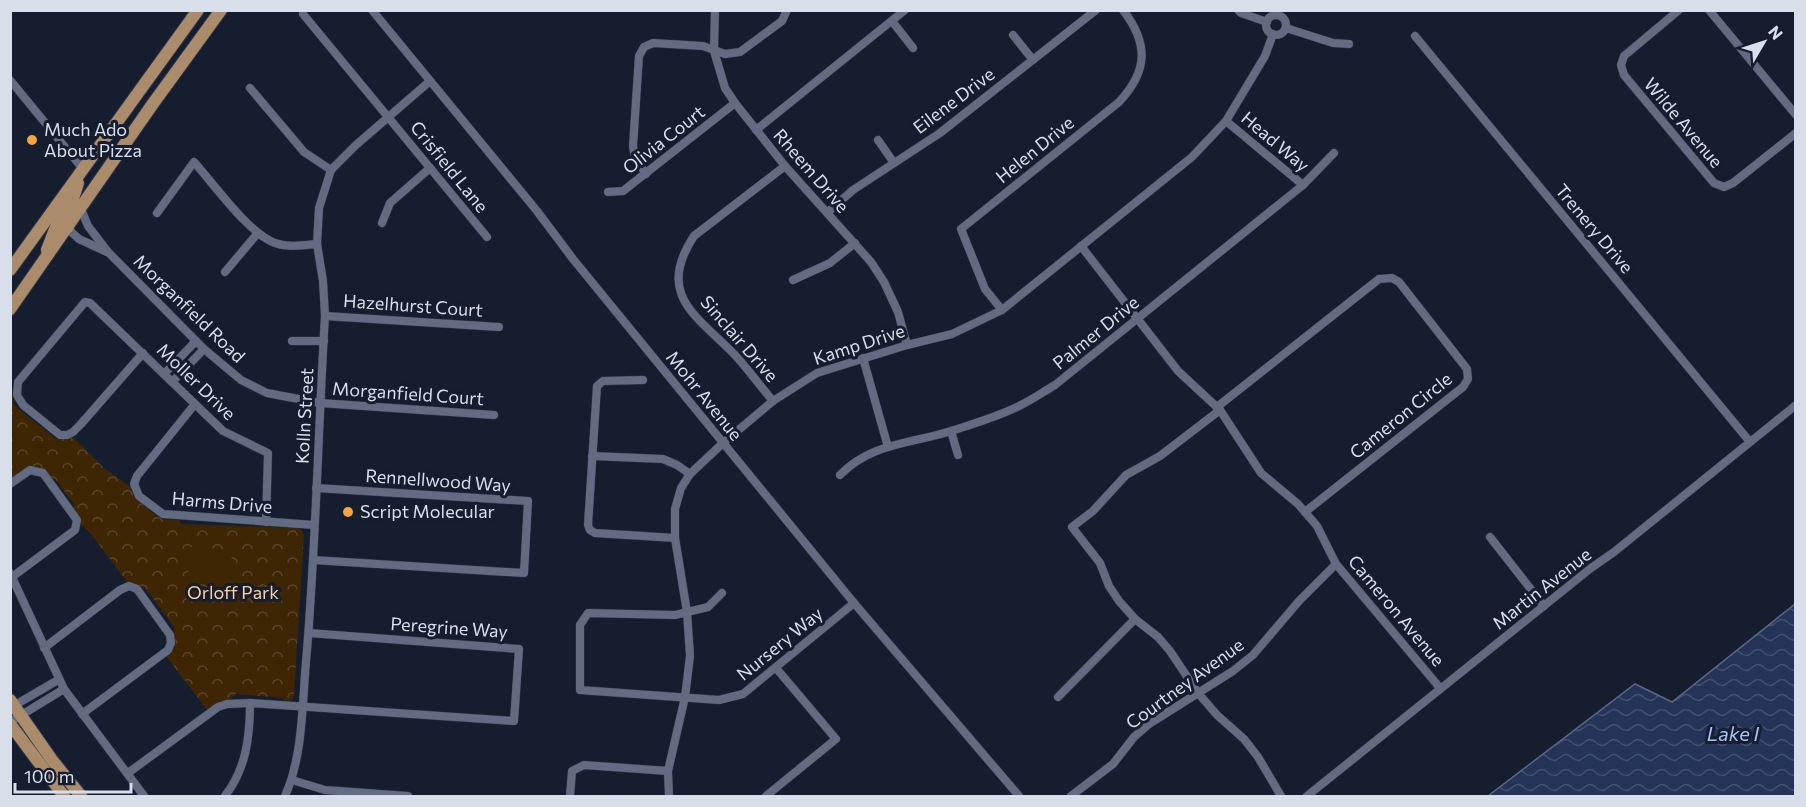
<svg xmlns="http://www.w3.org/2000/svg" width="1806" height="807" font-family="Commissioner,sans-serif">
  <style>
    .park { fill: url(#park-crowns) }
    .pitch { fill: #3e2605 }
    .water { fill: url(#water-waves); stroke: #5a6684; stroke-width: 1.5 }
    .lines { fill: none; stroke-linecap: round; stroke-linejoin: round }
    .minor-casing { stroke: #323645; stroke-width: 9 }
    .primary-casing { stroke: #323645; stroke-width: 14 }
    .minor { stroke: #626b81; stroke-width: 8 }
    .primary { stroke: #aa8c6c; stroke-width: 12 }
    .poi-dot { fill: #f2a541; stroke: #151d2e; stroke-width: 2 }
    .labels { text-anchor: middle; stroke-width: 6; stroke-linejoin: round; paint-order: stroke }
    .street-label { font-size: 18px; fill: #d9deeb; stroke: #151d2e }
    .poi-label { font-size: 18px; fill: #d9deeb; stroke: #151d2e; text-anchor: start }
    .park-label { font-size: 18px; fill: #fcd1a0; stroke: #151d2e }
    .water-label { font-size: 20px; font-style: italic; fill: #a9c1f6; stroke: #151d2e }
  </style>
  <defs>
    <pattern id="park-crowns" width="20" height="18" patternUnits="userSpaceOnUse" patternTransform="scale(1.5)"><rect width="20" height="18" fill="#3e2605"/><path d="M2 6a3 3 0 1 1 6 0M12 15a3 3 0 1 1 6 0" fill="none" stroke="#59452a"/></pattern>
    <pattern id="water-waves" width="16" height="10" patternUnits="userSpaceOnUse" patternTransform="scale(1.5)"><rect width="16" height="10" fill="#243358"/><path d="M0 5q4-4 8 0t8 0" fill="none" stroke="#435070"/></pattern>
  </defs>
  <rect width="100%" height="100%" fill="#151d2e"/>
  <path class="park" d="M11,386L12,387L14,405L56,439L74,438L104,468L130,487L137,499L154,514L163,519L179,520L181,524L297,528L302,530L304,535L294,695L292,700L286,702L283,698L236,694L229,700L207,710L166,656L174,645V627L146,589L127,582L91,534L79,523L73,508L74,504L55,479H51C34,461 28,467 11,480Z"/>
  <polygon class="pitch" points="190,547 232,550 230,584 188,581"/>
  <polygon class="water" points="1795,604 1795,796 1488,796 1635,684 1672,702"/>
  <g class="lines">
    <g class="minor-casing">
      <g id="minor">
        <polyline points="372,10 537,211 573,259 854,603 1019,796"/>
        <polyline points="715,10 714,51 725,88 735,103 785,166 871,262 884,282 898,312 907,345"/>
        <polyline points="1238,10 1241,13 1267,22"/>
        <polyline points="1679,10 1624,56 1621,65 1624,75 1714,183 1724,187 1733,183 1796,133"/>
        <polyline points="1709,10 1796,115"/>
        <polyline points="303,14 487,237"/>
        <circle cx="1276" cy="25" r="10"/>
        <polyline points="892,21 913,48"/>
        <polyline points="1286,28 1333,43 1349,44"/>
        <polyline points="1013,35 1033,60"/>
        <polyline points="1415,36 1750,442"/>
        <polyline points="10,80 83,169"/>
        <polyline points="250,88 304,152 331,170"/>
        <polyline points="1226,121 1303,185"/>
        <polyline points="756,130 905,10"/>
        <polyline points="878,140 894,163"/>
        <polyline points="646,174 635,158 633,146 639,56 644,47 653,43 703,46 725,54 740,52 782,21 787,10"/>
        <polyline points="608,192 623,191 735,103"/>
        <polyline points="81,209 88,226 108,252 204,349 241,380 267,393 320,403 494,415"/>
        <polyline points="828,212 853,190 940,133 1096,10"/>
        <path d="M157,213L194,162C214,184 248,233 275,243C288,248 303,245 317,244"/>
        <polyline points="382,223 390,203 430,168"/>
        <polyline points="68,229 79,239 107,252"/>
        <polyline points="1081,246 1178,371 1220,410 1261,473 1298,504 1317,526 1336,564 1440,688"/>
        <polyline points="225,272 257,234"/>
        <polyline points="793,280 830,263 855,243"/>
        <path d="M1002,310L985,289L961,229L1119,102C1148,71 1149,44 1123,10"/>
        <polyline points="325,316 499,327"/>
        <polyline points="292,341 324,341"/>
        <polyline points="143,353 81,424 73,432 67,435 60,435 23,405 17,395 18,382 85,302 90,303 223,431 268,453 266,522"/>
        <polyline points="863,358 888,447"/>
        <polyline points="164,374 196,341"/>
        <polyline points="643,380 603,381 597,386 588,525 590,530 595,533 675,538"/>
        <polyline points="172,382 204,349"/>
        <path d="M773,401C760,386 748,369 735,355C697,316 655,295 694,236L785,166"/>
        <polyline points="195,404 137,476 134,484 139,496 163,514 314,525"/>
        <polyline points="1217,407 1379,279 1392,278 1399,282 1467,369 1468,379 1463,387 1305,512"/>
        <polyline points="1220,410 1160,456 1126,475 1093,511 1072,527 1100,563 1109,586 1119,601 1135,619 1158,637 1170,651 1198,693 1217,715 1244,739 1258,757 1281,796"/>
        <polyline points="951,431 958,455"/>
        <polyline points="592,456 663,459 677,465 690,474"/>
        <path d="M840,475C872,442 913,444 954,430C976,423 999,416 1019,406C1032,400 1043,392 1055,385L1303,185L1334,153"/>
        <polyline points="10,484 30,470 43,473 77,520 75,530 12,577"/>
        <polyline points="1490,537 1544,606"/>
        <polyline points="313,560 524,573 528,501 316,488"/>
        <polyline points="10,573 64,689 144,796"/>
        <polyline points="722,593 708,607 675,615 588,613 580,625 580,690 719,700 743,694 854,603"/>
        <polyline points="44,648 120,590 129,586 137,589 170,635 171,643 168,650 82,714"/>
        <polyline points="1058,697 1135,619"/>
        <polyline points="10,708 58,680"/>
        <polyline points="10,722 64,689"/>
        <polyline points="128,773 218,707 227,704 250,703"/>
        <polyline points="292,780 325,790 408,796"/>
        <path d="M225,796C246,769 250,737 250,703L514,721L519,649L309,633"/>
        <path d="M285,796C303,756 302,706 306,662C316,547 318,431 325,316L323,281L317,244L319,208L331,170L356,145L430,81"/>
        <polyline points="570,796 572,771 584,765 668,771"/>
        <polyline points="669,796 668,771 685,697 690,656 687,612 675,538 675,509 681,488 690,474 723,443 773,401 817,373 907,345 952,334 1002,310 1192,157 1226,121 1265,56 1273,34"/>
        <polyline points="766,796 836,739 776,668"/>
        <polyline points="1071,796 1113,764 1134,737 1149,724 1233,671 1253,655 1299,601 1336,564"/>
        <polyline points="1307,796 1591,568 1614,552 1796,405"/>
      </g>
    </g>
    <g class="primary-casing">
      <g id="primary">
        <polyline points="68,227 68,215 78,183"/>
        <polyline points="47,250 59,219 60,204"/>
        <polyline points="10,270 198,10"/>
        <polyline points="10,309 152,105 221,10"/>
        <polyline points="10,700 52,760 81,796"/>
        <polyline points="10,724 64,796"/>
      </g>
    </g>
    <use href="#minor" class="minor"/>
    <use href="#primary" class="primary"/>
  </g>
  <g class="poi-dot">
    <circle cx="32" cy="140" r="6"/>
    <circle cx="348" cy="512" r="6"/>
  </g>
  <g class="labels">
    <g class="street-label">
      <text transform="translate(954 101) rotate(-37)" y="6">Eilene Drive</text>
      <text transform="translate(1683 123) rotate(50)" y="6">Wilde Avenue</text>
      <text transform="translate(664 140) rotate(-38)" y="6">Olivia Court</text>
      <text transform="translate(1275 142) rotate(40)" y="6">Head Way</text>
      <text transform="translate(1035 150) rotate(-39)" y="6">Helen Drive</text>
      <text transform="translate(449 167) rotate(51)" y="6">Crisfield Lane</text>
      <text transform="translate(811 171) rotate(49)" y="6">Rheem Drive</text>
      <text transform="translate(1594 229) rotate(50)" y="6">Trenery Drive</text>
      <text transform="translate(413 306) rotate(4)" y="6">Hazelhurst Court</text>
      <text transform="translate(189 309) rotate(44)" y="6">Morganfield Road</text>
      <text transform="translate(1096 333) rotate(-39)" y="6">Palmer Drive</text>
      <text transform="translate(739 339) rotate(49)" y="6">Sinclair Drive</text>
      <text transform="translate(859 345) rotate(-18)" y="6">Kamp Drive</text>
      <text transform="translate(196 382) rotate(44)" y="6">Moller Drive</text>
      <text transform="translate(408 394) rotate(4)" y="6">Morganfield Court</text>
      <text transform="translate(704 396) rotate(51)" y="6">Mohr Avenue</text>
      <text transform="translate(305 416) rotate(-87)" y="6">Kolln Street</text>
      <text transform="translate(1401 416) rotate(-39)" y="6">Cameron Circle</text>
      <text transform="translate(438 481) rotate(4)" y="6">Rennellwood Way</text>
      <text transform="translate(222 503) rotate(5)" y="6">Harms Drive</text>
      <text transform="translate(1542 589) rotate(-38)" y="6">Martin Avenue</text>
      <text transform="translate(1396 611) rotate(50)" y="6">Cameron Avenue</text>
      <text transform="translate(449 628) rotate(4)" y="6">Peregrine Way</text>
      <text transform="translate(780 644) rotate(-39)" y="6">Nursery Way</text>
      <text transform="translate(1185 684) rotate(-36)" y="6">Courtney Avenue</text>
    </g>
    <g class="poi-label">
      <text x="44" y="136">Much Ado<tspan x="44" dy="21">About Pizza</tspan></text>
      <text x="360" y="518">Script Molecular</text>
    </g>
    <g class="park-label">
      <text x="233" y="599">Orloff Park</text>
    </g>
    <g class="water-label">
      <text x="1733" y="741">Lake I</text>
    </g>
  </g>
  <rect width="1806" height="807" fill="none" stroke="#d9deeb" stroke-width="24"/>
  <g transform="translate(1764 42) rotate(51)" stroke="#151d2e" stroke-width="4.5" paint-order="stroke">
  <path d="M0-4.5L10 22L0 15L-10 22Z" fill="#d9deeb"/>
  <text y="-9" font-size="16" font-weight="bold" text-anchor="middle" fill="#d9deeb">N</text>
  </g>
  <path d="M15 783v9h116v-9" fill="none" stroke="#d9deeb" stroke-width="3"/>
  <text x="24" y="783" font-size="18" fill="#d9deeb" stroke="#151d2e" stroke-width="4.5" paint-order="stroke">100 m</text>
</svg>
